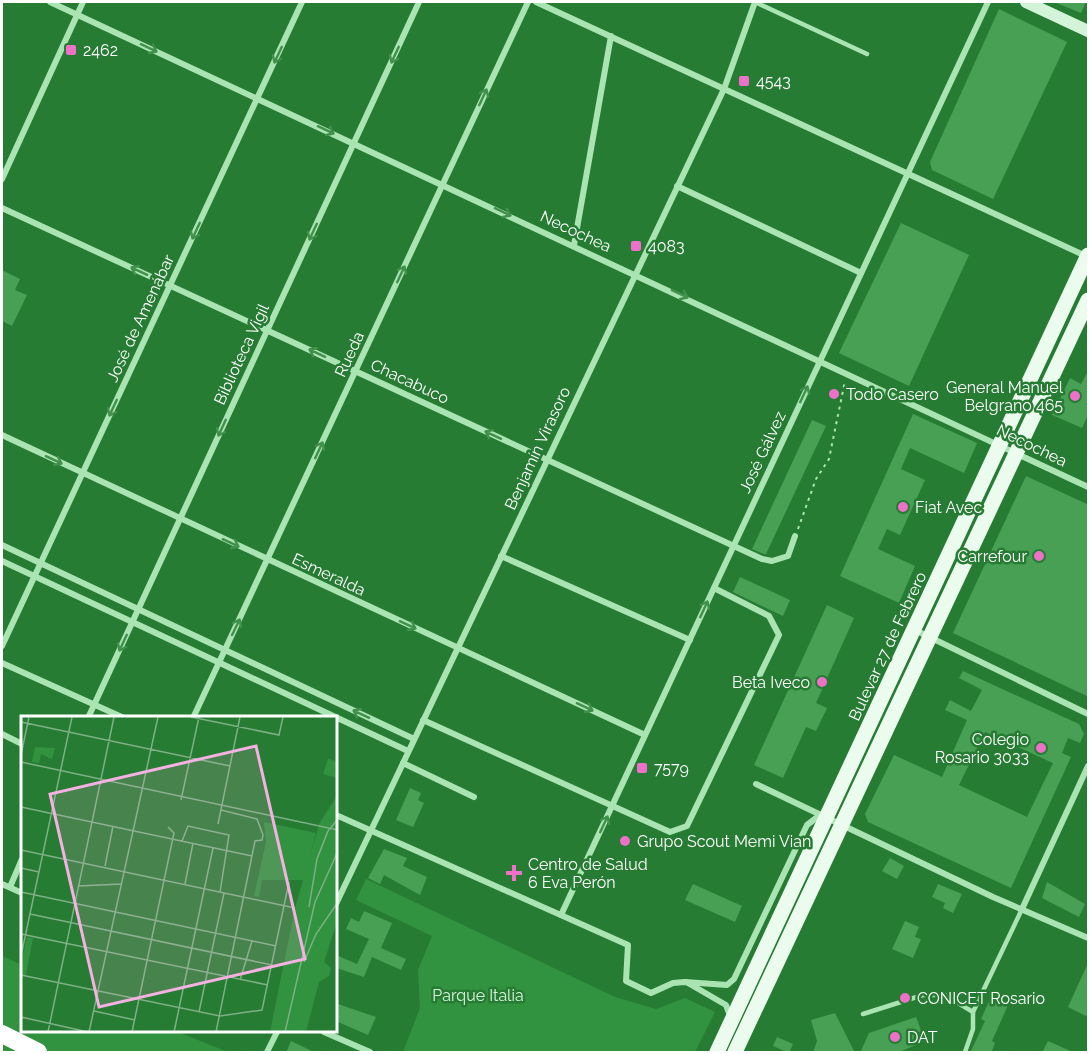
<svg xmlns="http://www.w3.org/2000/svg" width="1090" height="1054" font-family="Raleway,sans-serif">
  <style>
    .green { fill: #31933f }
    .building { fill: #47a054; fill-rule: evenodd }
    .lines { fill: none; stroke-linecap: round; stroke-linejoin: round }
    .path { stroke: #abe4b3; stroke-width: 2; stroke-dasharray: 3 4.5; stroke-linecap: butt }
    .lane { stroke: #abe4b3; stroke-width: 4.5 }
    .street { stroke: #abe4b3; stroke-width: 6 }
    .secondary { stroke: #d4f4d9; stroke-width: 12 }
    .primary { stroke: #ebfcef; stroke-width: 15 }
    .highway { stroke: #fff; stroke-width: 18 }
    .oneway { stroke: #41914d }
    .poi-dot { fill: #ed71c8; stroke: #277c33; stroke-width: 2 }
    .labels { text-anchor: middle; stroke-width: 5; stroke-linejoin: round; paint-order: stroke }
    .poi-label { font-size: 16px; fill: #fff; stroke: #277c33; text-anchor: start }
    .street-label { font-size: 16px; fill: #fff; stroke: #277c33 }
    .park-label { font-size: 16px; fill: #d8f6dc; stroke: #277c33 }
    .inset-road { fill: none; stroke: #7db085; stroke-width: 1.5 }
    .view { fill: #f5b1e1; fill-opacity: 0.15; stroke: #f5b1e1; stroke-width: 3 }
    .inset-edge { fill: none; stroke: #fff; stroke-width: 3 }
  </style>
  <rect width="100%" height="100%" fill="#277c33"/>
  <g class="green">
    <polygon points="366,879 615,997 656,1009 685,998 715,1012 695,1052 403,1052 420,1008 418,970 432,936 356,900"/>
    <polygon points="2,956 22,965 22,1032 178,1032 228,1052 2,1052"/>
  </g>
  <g class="building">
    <polygon points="1054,2 1086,2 1081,13"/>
    <polygon points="999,9 1067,42 993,199 932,170 930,162"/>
    <polygon points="901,223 969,255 909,386 839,353"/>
    <polygon points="2,270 20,279 15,290 27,295 12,326 2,321"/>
    <polygon points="1089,369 1089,413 1082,428 1052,415 1070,378 1081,384"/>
    <polygon points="913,414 977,443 964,473 910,448 901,469 925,480 900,535 887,529 878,549 915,566 899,603 840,576"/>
    <polygon points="812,420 826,426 766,554 764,554 752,549"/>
    <polygon points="1026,476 1089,505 1089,697 953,633"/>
    <polygon points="740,577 790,600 783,616 733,592"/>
    <polygon points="827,605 854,618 816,703 827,708 816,731 806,727 783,778 754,765"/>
    <path d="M963,671L1079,724L1084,734L1080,743L1068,738L1062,753L1071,757L1011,888L868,822L865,814L894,755L942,777L967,720L945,710L950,700L971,711L982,690L959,678ZM985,732L1053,763L1027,817L959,785Z"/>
    <polygon points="410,788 421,793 418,800 424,803 413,827 396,820"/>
    <polygon points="384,849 407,858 403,866 427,877 420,895 384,875 380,884 368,878"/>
    <polygon points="890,858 904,866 897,879 882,871"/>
    <polygon points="1047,882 1085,904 1079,917 1042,898"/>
    <polygon points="693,884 742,906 735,922 685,900"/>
    <polygon points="938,884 962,894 953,913 943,908 945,903 932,897"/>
    <polygon points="364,911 392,923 381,948 406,959 401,970 372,957 364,977 336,968 336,955 357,964 369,939 346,929 351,918 359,922"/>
    <polygon points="905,921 919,927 915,937 921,939 913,958 892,949"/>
    <polygon points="1089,961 1089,1011 1086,1016 1068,1007"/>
    <polygon points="992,995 1009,1003 992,1041 995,1043 991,1053 970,1053 985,1021 981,1019"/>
    <polygon points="338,1004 376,1017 368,1035 338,1022 336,1010"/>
    <polygon points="835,1013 855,1053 813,1053 817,1041 811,1020"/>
    <polygon points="916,1017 925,1041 897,1053 860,1053 869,1033"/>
    <polygon points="777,1037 793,1044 789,1053 773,1046"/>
    <polygon points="291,1041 316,1053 286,1053"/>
    <polygon points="1048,1041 1075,1053 1042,1053"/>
  </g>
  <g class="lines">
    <polyline class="path" points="798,529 816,479 829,459 845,381"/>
    <g class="lane">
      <polyline points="755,2 867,54"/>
      <polyline points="863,1014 923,995 945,995 973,1012"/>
      <polyline points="965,1052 973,1029 973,1012 1022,909"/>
    </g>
    <g class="street">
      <polyline points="50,2 1088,487"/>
      <polyline points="536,2 1088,257"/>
      <polyline points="2,179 83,2"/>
      <polyline points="677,186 861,273"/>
      <polyline points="2,208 762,559 772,561 788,556 795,536"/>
      <polyline points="574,245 611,36"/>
      <polyline points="2,435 645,735"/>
      <polyline points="2,545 414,739"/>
      <polyline points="501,556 690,640"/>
      <polyline points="2,561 408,751"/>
      <polyline points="915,630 1088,714"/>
      <polyline points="2,646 302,2"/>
      <polyline points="2,663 124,718"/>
      <polyline points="88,718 419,2"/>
      <polyline points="193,718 528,2"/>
      <polyline points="423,720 670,832 687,826 779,635 769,616 714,588"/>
      <polyline points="2,734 22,744"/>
      <polyline points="403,763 474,797"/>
      <polyline points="756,784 993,897 1088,938"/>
      <polyline points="336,815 628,945 626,981 651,993 673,983 685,982 727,985 734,979 807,825 820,815"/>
      <polyline points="2,884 22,893"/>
      <polyline points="10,887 22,859"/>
      <polyline points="336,904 724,89 755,2"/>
      <polyline points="1022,909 1088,766"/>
      <polyline points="561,915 988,2"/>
      <polyline points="688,983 726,1005 730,1016"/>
      <polyline points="324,1032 370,1052"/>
      <polyline points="267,1052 277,1032"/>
    </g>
    <polyline class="secondary" points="1026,2 1088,31"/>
    <g class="primary">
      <polyline points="717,1052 1088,255"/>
      <polyline points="735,1052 1088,300"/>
    </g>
    <polyline class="highway" points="2,1034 38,1052"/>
  </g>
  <defs><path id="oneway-shaft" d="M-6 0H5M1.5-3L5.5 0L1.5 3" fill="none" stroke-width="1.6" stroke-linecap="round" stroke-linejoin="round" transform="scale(1.5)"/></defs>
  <g class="oneway">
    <use href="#oneway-shaft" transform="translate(149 48) rotate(25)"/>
    <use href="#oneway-shaft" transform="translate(278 55) rotate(115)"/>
    <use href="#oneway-shaft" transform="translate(395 55) rotate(115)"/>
    <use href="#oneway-shaft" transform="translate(483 97) rotate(-65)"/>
    <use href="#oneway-shaft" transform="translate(326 130) rotate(25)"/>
    <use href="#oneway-shaft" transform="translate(503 212) rotate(25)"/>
    <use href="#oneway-shaft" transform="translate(196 231) rotate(115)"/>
    <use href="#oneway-shaft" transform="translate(313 232) rotate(115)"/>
    <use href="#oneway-shaft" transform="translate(139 271) rotate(-155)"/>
    <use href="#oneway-shaft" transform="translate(401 274) rotate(-65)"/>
    <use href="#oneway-shaft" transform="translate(680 294) rotate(25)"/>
    <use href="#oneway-shaft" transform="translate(317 353) rotate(-155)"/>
    <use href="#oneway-shaft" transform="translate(804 394) rotate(-65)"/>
    <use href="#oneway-shaft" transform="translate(113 408) rotate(115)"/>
    <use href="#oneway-shaft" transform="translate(222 428) rotate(115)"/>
    <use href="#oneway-shaft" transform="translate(493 435) rotate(-155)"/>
    <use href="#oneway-shaft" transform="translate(319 450) rotate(-65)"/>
    <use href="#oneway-shaft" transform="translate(54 460) rotate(25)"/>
    <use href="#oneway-shaft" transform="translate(231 543) rotate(25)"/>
    <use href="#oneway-shaft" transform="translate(704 609) rotate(-65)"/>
    <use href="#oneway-shaft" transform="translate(408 625) rotate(25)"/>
    <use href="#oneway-shaft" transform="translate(236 627) rotate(-64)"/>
    <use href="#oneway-shaft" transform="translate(123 643) rotate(115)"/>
    <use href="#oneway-shaft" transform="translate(585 707) rotate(25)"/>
    <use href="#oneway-shaft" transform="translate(361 714) rotate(-155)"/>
    <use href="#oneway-shaft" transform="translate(604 824) rotate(-65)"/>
  </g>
  <g class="poi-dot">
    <rect x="65" y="44" width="12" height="12" rx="3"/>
    <rect x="738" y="75" width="12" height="12" rx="3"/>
    <rect x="630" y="240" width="12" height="12" rx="3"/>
    <circle cx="834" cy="394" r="6"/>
    <circle cx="1075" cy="396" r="6"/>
    <circle cx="903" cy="507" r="6"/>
    <circle cx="1039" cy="556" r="6"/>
    <circle cx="822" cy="682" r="6"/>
    <circle cx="1041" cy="748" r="6"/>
    <rect x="636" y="762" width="12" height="12" rx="3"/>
    <circle cx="625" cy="841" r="6"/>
    <path d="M511 864h6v6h6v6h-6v6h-6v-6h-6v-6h6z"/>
    <circle cx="905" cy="998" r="6"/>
    <circle cx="895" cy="1037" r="6"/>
  </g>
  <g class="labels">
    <g class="poi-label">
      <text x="83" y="56">2462</text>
      <text x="756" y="87">4543</text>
      <text x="648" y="252">4083</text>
      <text x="1063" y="393" text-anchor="end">General Manuel<tspan x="1063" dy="18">Belgrano 465</tspan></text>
      <text x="846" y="400">Todo Casero</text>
      <text x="915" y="513">Fiat Avec</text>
      <text x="1027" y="562" text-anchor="end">Carrefour</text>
      <text x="810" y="688" text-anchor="end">Beta Iveco</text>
      <text x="1029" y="745" text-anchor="end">Colegio<tspan x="1029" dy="18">Rosario 3033</tspan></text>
      <text x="654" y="774">7579</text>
      <text x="637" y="847">Grupo Scout Memi Vian</text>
      <text x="528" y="870">Centro de Salud<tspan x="528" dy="18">6 Eva Perón</tspan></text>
      <text x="917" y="1004">CONICET Rosario</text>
      <text x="907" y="1043">DAT</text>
    </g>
    <g class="street-label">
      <text transform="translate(576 231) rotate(25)" y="6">Necochea</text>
      <text transform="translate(140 318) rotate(-65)" y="6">José de Amenábar</text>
      <text transform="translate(241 354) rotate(-65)" y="6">Biblioteca Vigil</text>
      <text transform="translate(349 354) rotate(-65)" y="6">Rueda</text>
      <text transform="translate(410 381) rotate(25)" y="6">Chacabuco</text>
      <text transform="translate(1032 445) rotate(26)" y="6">Necochea</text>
      <text transform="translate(537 448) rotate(-65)" y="6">Benjamín Virasoro</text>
      <text transform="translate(762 452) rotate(-65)" y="6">José Gálvez</text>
      <text transform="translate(329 574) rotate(25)" y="6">Esmeralda</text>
      <text transform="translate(887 646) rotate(-65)" y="6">Bulevar 27 de Febrero</text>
    </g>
    <g class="park-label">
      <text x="478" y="1001">Parque Italia</text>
    </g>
  </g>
  <g transform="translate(21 716)">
    <rect width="316" height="316" fill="#277c33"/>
    <path d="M14,31L34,32L31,43L20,38L18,47L11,46ZM307,43L316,45V62L302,58ZM316,80V206L303,246L310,252L308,260L298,266L285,316H249L274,192L299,106ZM243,106L295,117L283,164H241L238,181L233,180L245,126ZM6,221L12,222L5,259L0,258V248Z" fill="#31933f"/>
    <path class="inset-road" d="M170,1L258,19L262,1M0,6L209,50M0,39L8,1M0,46L317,114M160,84L178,1M0,91L231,140M197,108L219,1M161,125L167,110L208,119L199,176M0,134L274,192M84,150L92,110M0,152L18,156M164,168L172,127M57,170L100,168M0,176L255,230M288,191L296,143L307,115L317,103M9,198L251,249M0,218L247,269M0,240L51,1M283,246L295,218L317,186M0,259L199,300L241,294L268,166M219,264L231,225M73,295L114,304M178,296L203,177M0,301L67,316M27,316L93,1M68,316L137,1M111,316L153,117L147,111M153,316L192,132M195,316L234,125L241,124L242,119L236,103L200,94M264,316L294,186L317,135"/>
    <path class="view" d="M235,30L284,243L78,291L29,78Z"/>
    <rect width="316" height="316" class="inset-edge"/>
  </g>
  <rect width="1090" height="1054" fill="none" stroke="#ffffff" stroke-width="6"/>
</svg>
